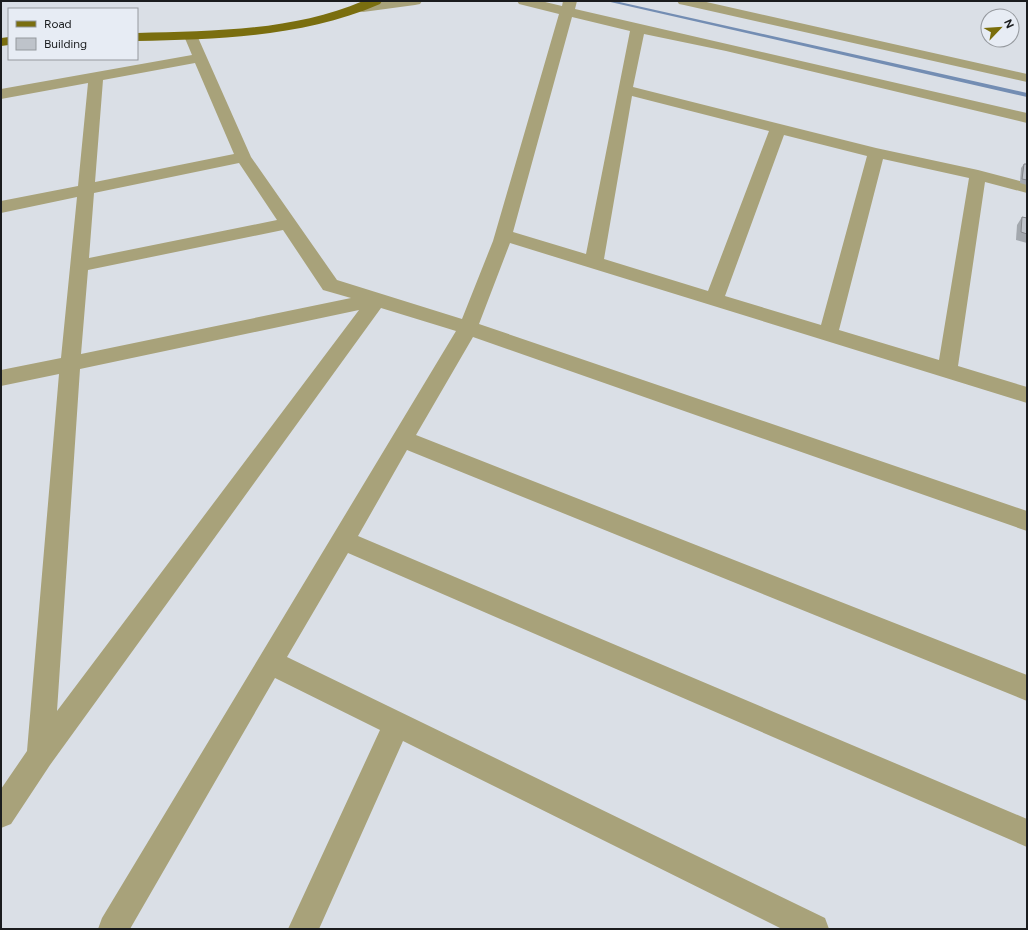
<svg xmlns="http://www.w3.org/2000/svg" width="1028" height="930" font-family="Figtree,sans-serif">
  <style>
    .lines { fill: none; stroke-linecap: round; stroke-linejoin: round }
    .stream { fill: #738db3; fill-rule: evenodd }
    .minor { fill: #a8a27a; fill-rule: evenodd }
    .tertiary { fill: #a8a27a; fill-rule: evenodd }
    .primary { fill: #7a6e0f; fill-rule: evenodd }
    .wall { fill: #a3a8ae }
    .building { fill: #bec3ca; stroke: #85888d }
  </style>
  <rect width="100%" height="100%" fill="#dadfe6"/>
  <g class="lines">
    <polygon class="stream" points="606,1 615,1 1027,93 1027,97"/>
    <g class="minor">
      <polygon points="385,1 422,1 420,4 415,5 363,12 358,11 356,8 358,5"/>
      <path d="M517,1H541L562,6L563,1H577L575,9L1027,113V123L726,51L644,34L633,87L876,148L978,170L1027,183V193L985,182L958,366L1027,387V403L510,243L479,324L1027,511V531L473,337L416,435L1027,675V701L407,450L358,536L1027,819V847L348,553L287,657L825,918L829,929H782L403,741L319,929H288L380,730L275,678L130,929H98L102,918L456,331L381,308L50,765L11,824L1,828V789L27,751L59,374L1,386V370L61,358L77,197L1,213V201L78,186L88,83L1,99V89L192,55L184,36L186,33H196L251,157L337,280L462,319L493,241L559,14L519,4ZM572,17L630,31L586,254L513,232ZM195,63L234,154L95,182L103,80ZM632,96L769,131L708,291L604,259ZM784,135L867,156L821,325L725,296ZM883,159L969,178L939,360L839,330ZM239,163L277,220L89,258L94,193ZM283,230L323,290L351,298L81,354L88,270ZM359,310L57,711L80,369Z"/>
    </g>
    <polygon class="tertiary" points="677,1 702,1 1027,74 1027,82 684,5 679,4"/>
    <g class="primary">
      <path d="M363,1H382L380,4C303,37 220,39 137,41V33C213,31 293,31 363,1Z"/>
      <polygon points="9,37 9,45 1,46 1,38"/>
    </g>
  </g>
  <g class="wall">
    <polygon points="1024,164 1027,164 1027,185 1020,183 1021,168"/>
    <polygon points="1022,217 1027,218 1027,243 1016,240 1017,225"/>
  </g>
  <g class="building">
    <polygon points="1024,164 1027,164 1027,180 1022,179"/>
    <polygon points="1022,217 1027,218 1027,234 1021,232"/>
  </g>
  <rect width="1028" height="930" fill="none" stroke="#1a1c1e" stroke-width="4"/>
  <rect x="8" y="8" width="130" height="52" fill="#e7ecf4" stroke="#95999e"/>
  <rect x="16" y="21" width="20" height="6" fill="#7a6e0f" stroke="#95999e"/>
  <text x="44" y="28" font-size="12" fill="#1a1c1e">Road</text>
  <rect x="16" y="38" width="20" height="12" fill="#bec3ca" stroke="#95999e"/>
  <text x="44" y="48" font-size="12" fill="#1a1c1e">Building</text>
  <g transform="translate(1000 28) rotate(65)"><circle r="19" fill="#e7ecf4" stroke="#95999e"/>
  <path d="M0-3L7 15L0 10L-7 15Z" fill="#7a6e0b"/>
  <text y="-6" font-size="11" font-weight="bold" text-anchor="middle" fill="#1a1c1e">N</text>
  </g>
</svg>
